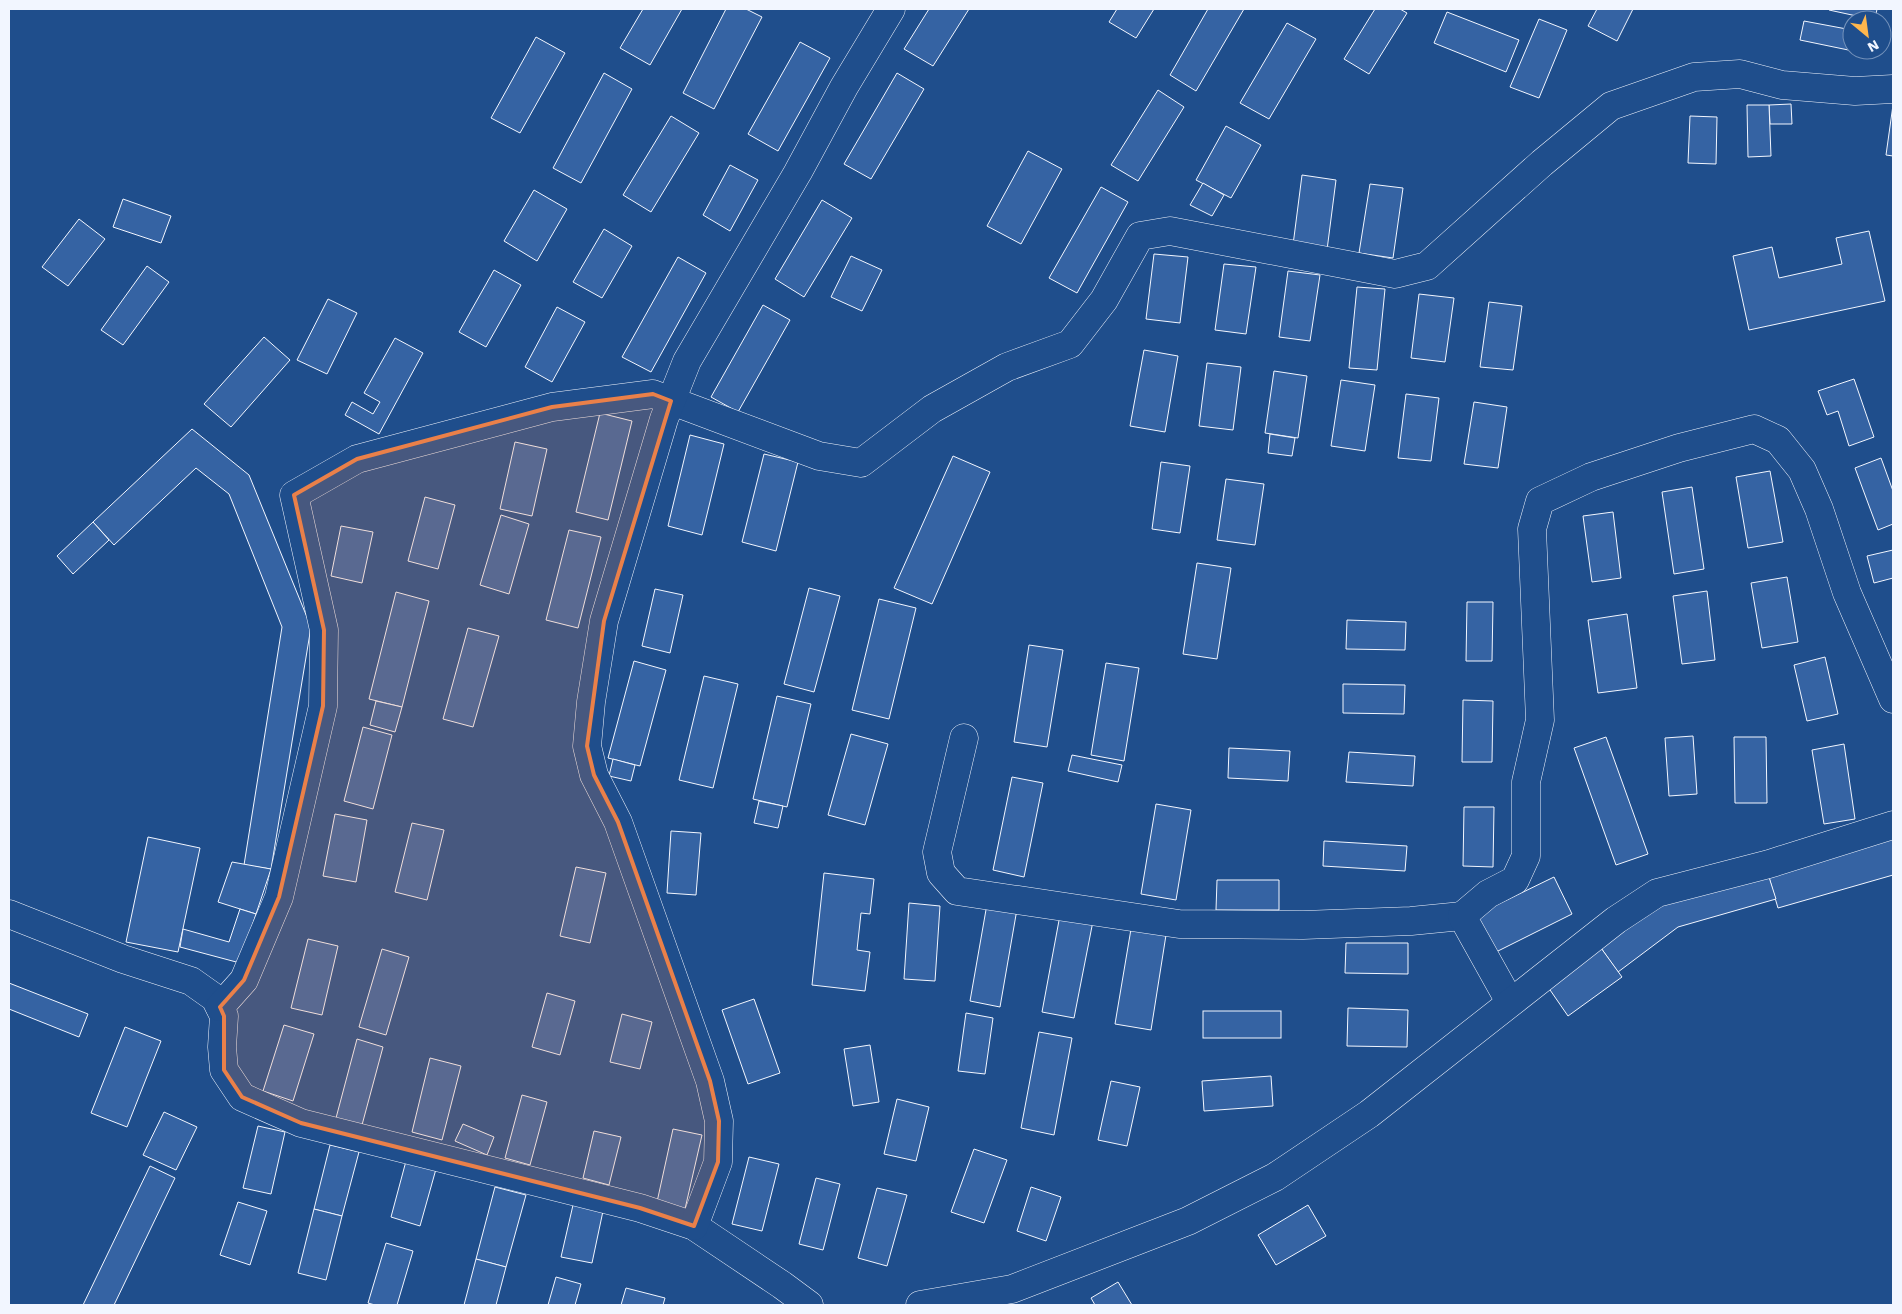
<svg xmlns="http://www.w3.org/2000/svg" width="1902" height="1314" font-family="'Work Sans',sans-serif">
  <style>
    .building { fill: #3563a3; stroke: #f2f6ff }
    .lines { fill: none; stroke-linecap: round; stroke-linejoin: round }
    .minor-casing { stroke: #f2f6ff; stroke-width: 29 }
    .minor { stroke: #1f4e8c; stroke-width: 28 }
    .marked { fill: #ea8049; fill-opacity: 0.2; stroke: #ea8049; stroke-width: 4; stroke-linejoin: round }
  </style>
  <rect width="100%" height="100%" fill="#1f4e8c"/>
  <g class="building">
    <polygon points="643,9 682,9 650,65 620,48"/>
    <polygon points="726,9 746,9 762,17 714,109 683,93"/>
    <polygon points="929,9 969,9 933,66 904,49"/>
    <polygon points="1117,9 1154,9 1136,38 1109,22"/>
    <polygon points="1208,9 1244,9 1196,91 1170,75"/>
    <polygon points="1375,9 1400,9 1407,13 1369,74 1344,59"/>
    <polygon points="1597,9 1633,9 1617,41 1588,26"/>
    <polygon points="1829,9 1877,9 1875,20 1829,10"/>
    <polygon points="1447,12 1519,40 1506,72 1434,43"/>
    <polygon points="1539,19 1567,30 1539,98 1510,87"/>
    <polygon points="1804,21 1852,30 1852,50 1858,50 1858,52 1800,40"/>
    <polygon points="1287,23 1316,39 1269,119 1240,103"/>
    <polygon points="536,37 565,53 520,133 491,118"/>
    <polygon points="800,42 830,58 778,151 748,134"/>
    <polygon points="604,73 632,89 581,183 553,168"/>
    <polygon points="897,73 924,89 871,179 844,164"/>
    <polygon points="1158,90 1184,107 1138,181 1111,165"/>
    <polygon points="1791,104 1792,124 1770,124 1769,105"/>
    <polygon points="1747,105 1769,105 1771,156 1748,157"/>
    <polygon points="1893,105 1893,156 1886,155"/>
    <polygon points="671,116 699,133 651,212 623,195"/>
    <polygon points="1690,116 1717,117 1716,164 1688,163"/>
    <polygon points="1226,126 1261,145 1231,198 1196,180"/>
    <polygon points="1028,151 1062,169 1021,244 987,226"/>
    <polygon points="730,165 758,180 730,231 703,215"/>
    <polygon points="1302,175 1336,180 1327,250 1293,245"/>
    <polygon points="1203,183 1224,195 1212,216 1190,205"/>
    <polygon points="1370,184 1403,188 1393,258 1359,253"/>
    <polygon points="1101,187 1128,202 1077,293 1049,278"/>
    <polygon points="534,190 567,209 537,261 504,241"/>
    <polygon points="123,199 171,216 161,243 113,227"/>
    <polygon points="822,200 852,218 804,297 775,279"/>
    <polygon points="79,219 105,239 68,286 42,267"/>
    <polygon points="604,229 632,246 602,298 573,282"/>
    <polygon points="1869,231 1885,301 1749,330 1733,256 1772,247 1779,278 1842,264 1836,238"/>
    <polygon points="1154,254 1188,257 1180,323 1146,319"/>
    <polygon points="851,256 882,270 862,311 831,297"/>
    <polygon points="678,257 706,273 651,372 622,357"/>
    <polygon points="1224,264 1256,267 1246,334 1215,330"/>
    <polygon points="147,266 169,282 123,345 101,330"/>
    <polygon points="494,270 521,285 486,347 459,332"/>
    <polygon points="1288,271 1320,275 1310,341 1279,337"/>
    <polygon points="1357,287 1385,289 1377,370 1349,368"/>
    <polygon points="1419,294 1454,298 1445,362 1411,358"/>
    <polygon points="328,299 357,313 327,374 297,360"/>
    <polygon points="1489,302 1522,306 1513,370 1480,367"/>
    <polygon points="763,305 790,320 738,412 711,397"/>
    <polygon points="557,307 585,322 552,382 525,367"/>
    <polygon points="264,337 290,360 231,427 204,404"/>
    <polygon points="395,338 423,353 379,434 345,415 352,402 373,414 380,402 364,393"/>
    <polygon points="1144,350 1178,356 1165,432 1130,426"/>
    <polygon points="1207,363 1241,367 1233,430 1199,426"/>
    <polygon points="1274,371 1307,376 1298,438 1265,433"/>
    <polygon points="1854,379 1874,437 1849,446 1838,411 1827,415 1818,391"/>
    <polygon points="1341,380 1375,385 1365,451 1331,446"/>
    <polygon points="1406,394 1439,398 1431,461 1398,458"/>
    <polygon points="1474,402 1507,407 1498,468 1464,464"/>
    <polygon points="600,413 632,421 608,520 576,512"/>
    <polygon points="192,429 249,475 311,627 271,869 244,865 282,627 229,494 196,468 114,545 93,522"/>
    <polygon points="1270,434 1295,438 1292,456 1268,453"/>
    <polygon points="690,435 724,444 702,535 668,526"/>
    <polygon points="515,442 547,449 532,516 500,509"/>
    <polygon points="764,454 798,462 776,551 742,542"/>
    <polygon points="953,456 990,472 932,604 894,588"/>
    <polygon points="1881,458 1893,491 1893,524 1878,530 1855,468"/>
    <polygon points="1161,462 1190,466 1180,533 1152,529"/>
    <polygon points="1770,471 1783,542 1748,548 1736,477"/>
    <polygon points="1226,479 1264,484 1255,545 1217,540"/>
    <polygon points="1692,487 1704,569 1674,574 1662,492"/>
    <polygon points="425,497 455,505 438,569 408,561"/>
    <polygon points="1613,512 1621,578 1592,582 1583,516"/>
    <polygon points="501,515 529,524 509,594 480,585"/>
    <polygon points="93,522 109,540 73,574 57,556"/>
    <polygon points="341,526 373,532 362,583 331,576"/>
    <polygon points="569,530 601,537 578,628 546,620"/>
    <polygon points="1893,550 1893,578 1874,583 1867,556"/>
    <polygon points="1197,563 1231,568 1217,659 1183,654"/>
    <polygon points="1787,577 1798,642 1762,648 1751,583"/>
    <polygon points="809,588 840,596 814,692 784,684"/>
    <polygon points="655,589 683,595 670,653 642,646"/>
    <polygon points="1707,591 1715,660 1682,664 1673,596"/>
    <polygon points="396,592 429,601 402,707 369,699"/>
    <polygon points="879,599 916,608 889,719 852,710"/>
    <polygon points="1467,602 1493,602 1492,661 1466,661"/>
    <polygon points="1627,614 1637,688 1598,693 1588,620"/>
    <polygon points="1347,620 1406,622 1405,650 1346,649"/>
    <polygon points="468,628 499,636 473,727 443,719"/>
    <polygon points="1029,645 1063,650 1047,747 1014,742"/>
    <polygon points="1825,657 1838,714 1807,721 1794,665"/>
    <polygon points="634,661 666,670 640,766 608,758"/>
    <polygon points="1106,663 1139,668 1124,761 1091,755"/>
    <polygon points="704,676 738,684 713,788 679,780"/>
    <polygon points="1343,684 1405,685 1404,714 1343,713"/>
    <polygon points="777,696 811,704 787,807 753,799"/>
    <polygon points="1463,700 1493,701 1492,762 1462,762"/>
    <polygon points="376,701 402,707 395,732 370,725"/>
    <polygon points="363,727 392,735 373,809 344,801"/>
    <polygon points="851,734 888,744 865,825 828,815"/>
    <polygon points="1693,736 1697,794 1669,796 1665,738"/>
    <polygon points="1606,737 1648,854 1616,865 1574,748"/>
    <polygon points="1734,737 1766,737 1767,803 1735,803"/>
    <polygon points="1844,744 1855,819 1824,824 1812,750"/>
    <polygon points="1229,748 1290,751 1288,781 1228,778"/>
    <polygon points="1349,752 1415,756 1413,786 1346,782"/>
    <polygon points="1072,755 1122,765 1118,782 1068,771"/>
    <polygon points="613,759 635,765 631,781 609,776"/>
    <polygon points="1012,777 1043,783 1024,877 993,870"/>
    <polygon points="759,801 783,806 778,828 754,823"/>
    <polygon points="1156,804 1191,810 1176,900 1141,894"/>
    <polygon points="1464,807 1494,807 1493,867 1463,866"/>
    <polygon points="335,814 367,820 356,882 323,876"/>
    <polygon points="412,823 444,830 427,900 395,892"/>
    <polygon points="671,831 701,833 696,895 667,893"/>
    <polygon points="148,837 200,848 178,952 126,942"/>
    <polygon points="1893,838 1893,875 1778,908 1768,874"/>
    <polygon points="1324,841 1407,846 1405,871 1323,866"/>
    <polygon points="232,862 271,869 256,914 218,902"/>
    <polygon points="576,867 606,873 590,943 560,936"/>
    <polygon points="824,873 874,879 870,914 861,913 857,950 870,952 865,991 812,985"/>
    <polygon points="1768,874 1776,899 1678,927 1618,972 1601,948 1661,904"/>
    <polygon points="1554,877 1572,914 1492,954 1474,916"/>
    <polygon points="1217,880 1279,880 1279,910 1216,910"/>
    <polygon points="909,903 940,906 935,981 904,979"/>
    <polygon points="987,904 1017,909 1000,1007 970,1001"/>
    <polygon points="240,909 256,914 240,963 180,947 183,929 229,942"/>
    <polygon points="1060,915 1093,921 1074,1018 1042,1012"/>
    <polygon points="1131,929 1166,935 1151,1030 1115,1024"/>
    <polygon points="308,939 338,946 322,1015 291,1008"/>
    <polygon points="1346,943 1408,943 1408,974 1345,973"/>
    <polygon points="1601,948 1622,977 1568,1016 1548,987"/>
    <polygon points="382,949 409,957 386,1035 359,1027"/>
    <polygon points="9,983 88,1014 79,1037 9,1009"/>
    <polygon points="547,993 575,1001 560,1055 532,1047"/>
    <polygon points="754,999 780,1073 748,1084 722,1010"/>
    <polygon points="1348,1008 1408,1010 1407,1047 1347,1046"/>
    <rect x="1203" y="1011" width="78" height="27"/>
    <polygon points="966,1013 993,1018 985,1074 958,1071"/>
    <polygon points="622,1014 652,1022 640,1069 610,1062"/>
    <polygon points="284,1025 314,1034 293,1101 263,1091"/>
    <polygon points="125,1027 161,1041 127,1127 91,1113"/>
    <polygon points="1039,1032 1072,1038 1054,1135 1021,1128"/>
    <polygon points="357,1039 383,1047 362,1125 336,1118"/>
    <polygon points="870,1045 879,1102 853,1106 844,1049"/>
    <polygon points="430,1058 461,1066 442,1140 412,1132"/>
    <polygon points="1271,1076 1273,1106 1204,1111 1202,1081"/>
    <polygon points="1111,1081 1140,1087 1127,1146 1098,1140"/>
    <polygon points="522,1095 547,1102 530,1165 505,1158"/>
    <polygon points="897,1099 929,1107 916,1161 884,1154"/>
    <polygon points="164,1112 197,1127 176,1170 143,1155"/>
    <polygon points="463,1124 494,1137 487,1155 455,1141"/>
    <polygon points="258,1126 285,1132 271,1194 243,1188"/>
    <polygon points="673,1129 702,1135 685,1209 657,1202"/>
    <polygon points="594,1131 621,1137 609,1185 583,1178"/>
    <polygon points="330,1145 359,1152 342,1216 314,1209"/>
    <polygon points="974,1149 1007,1160 984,1223 951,1212"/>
    <polygon points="749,1157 779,1164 762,1231 732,1224"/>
    <polygon points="406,1161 436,1169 420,1226 391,1217"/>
    <polygon points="150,1166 175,1178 114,1305 83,1305"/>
    <polygon points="816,1178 840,1184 823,1250 799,1244"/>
    <polygon points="495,1187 526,1195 506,1267 476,1259"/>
    <polygon points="1031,1187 1061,1197 1046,1241 1017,1231"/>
    <polygon points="877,1188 907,1195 887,1266 858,1258"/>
    <polygon points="238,1202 267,1211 250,1265 220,1255"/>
    <polygon points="573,1205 603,1211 592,1263 561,1257"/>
    <polygon points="1308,1205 1326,1236 1276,1265 1258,1235"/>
    <polygon points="314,1209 342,1216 326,1280 298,1273"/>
    <polygon points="386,1243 413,1251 397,1305 375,1305 368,1303"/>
    <polygon points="476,1259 506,1267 496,1305 464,1305"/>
    <polygon points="556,1277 581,1284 575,1305 548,1305"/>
    <polygon points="1118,1282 1132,1305 1095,1305 1091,1298"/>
    <polygon points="626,1288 665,1298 663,1305 621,1305"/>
  </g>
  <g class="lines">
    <g class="minor-casing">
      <g id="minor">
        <polyline points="964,738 937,852 941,873 957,891 1179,924 1303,925 1411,921 1462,916"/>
        <polyline points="9,914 123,959 191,981 215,998 224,1016 222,1047 224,1070 242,1097 301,1123 640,1208 694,1226 782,1285 809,1305"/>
        <polyline points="1510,1002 1462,916 1488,894 1515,880 1526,856 1526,782 1540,720 1532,529 1540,501 1591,477 1679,448 1754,429 1778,440 1802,470 1819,509 1847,593 1893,699"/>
        <polyline points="220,1007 244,980 279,897 323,706 324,630 294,495 357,459 552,407 653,394 819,456 861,463 932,409 1007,367 1070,344 1104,300 1140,236 1170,231 1395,274 1427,266 1542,163 1611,106 1694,77 1740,74 1782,85 1855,91 1893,89"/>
        <polyline points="694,1226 718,1162 719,1121 710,1081 618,822 594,775 587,746 591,702 604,621 664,419 687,361 798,172 844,87 891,9"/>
        <polyline points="920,1305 1012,1289 1188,1221 1275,1177 1369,1114 1616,920 1657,893 1769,864 1893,825"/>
      </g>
    </g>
    <use href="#minor" class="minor"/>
  </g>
  <path class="marked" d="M653,394L671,401L604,621L587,746L594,775L618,822L710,1081L719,1121L718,1162L694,1226L640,1208L301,1123L242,1097L224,1070V1016L220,1007L244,980L279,897L323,706L324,630L294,495L357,459L552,407Z"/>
  <rect width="1902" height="1314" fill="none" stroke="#f2f6ff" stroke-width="20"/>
  <g transform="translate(1867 35) rotate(151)"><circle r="24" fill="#1f4e8c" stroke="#7391ba"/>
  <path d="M0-4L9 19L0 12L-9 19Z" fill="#ffb74d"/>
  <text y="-8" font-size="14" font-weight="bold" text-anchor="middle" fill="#f2f6ff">N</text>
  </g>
</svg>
